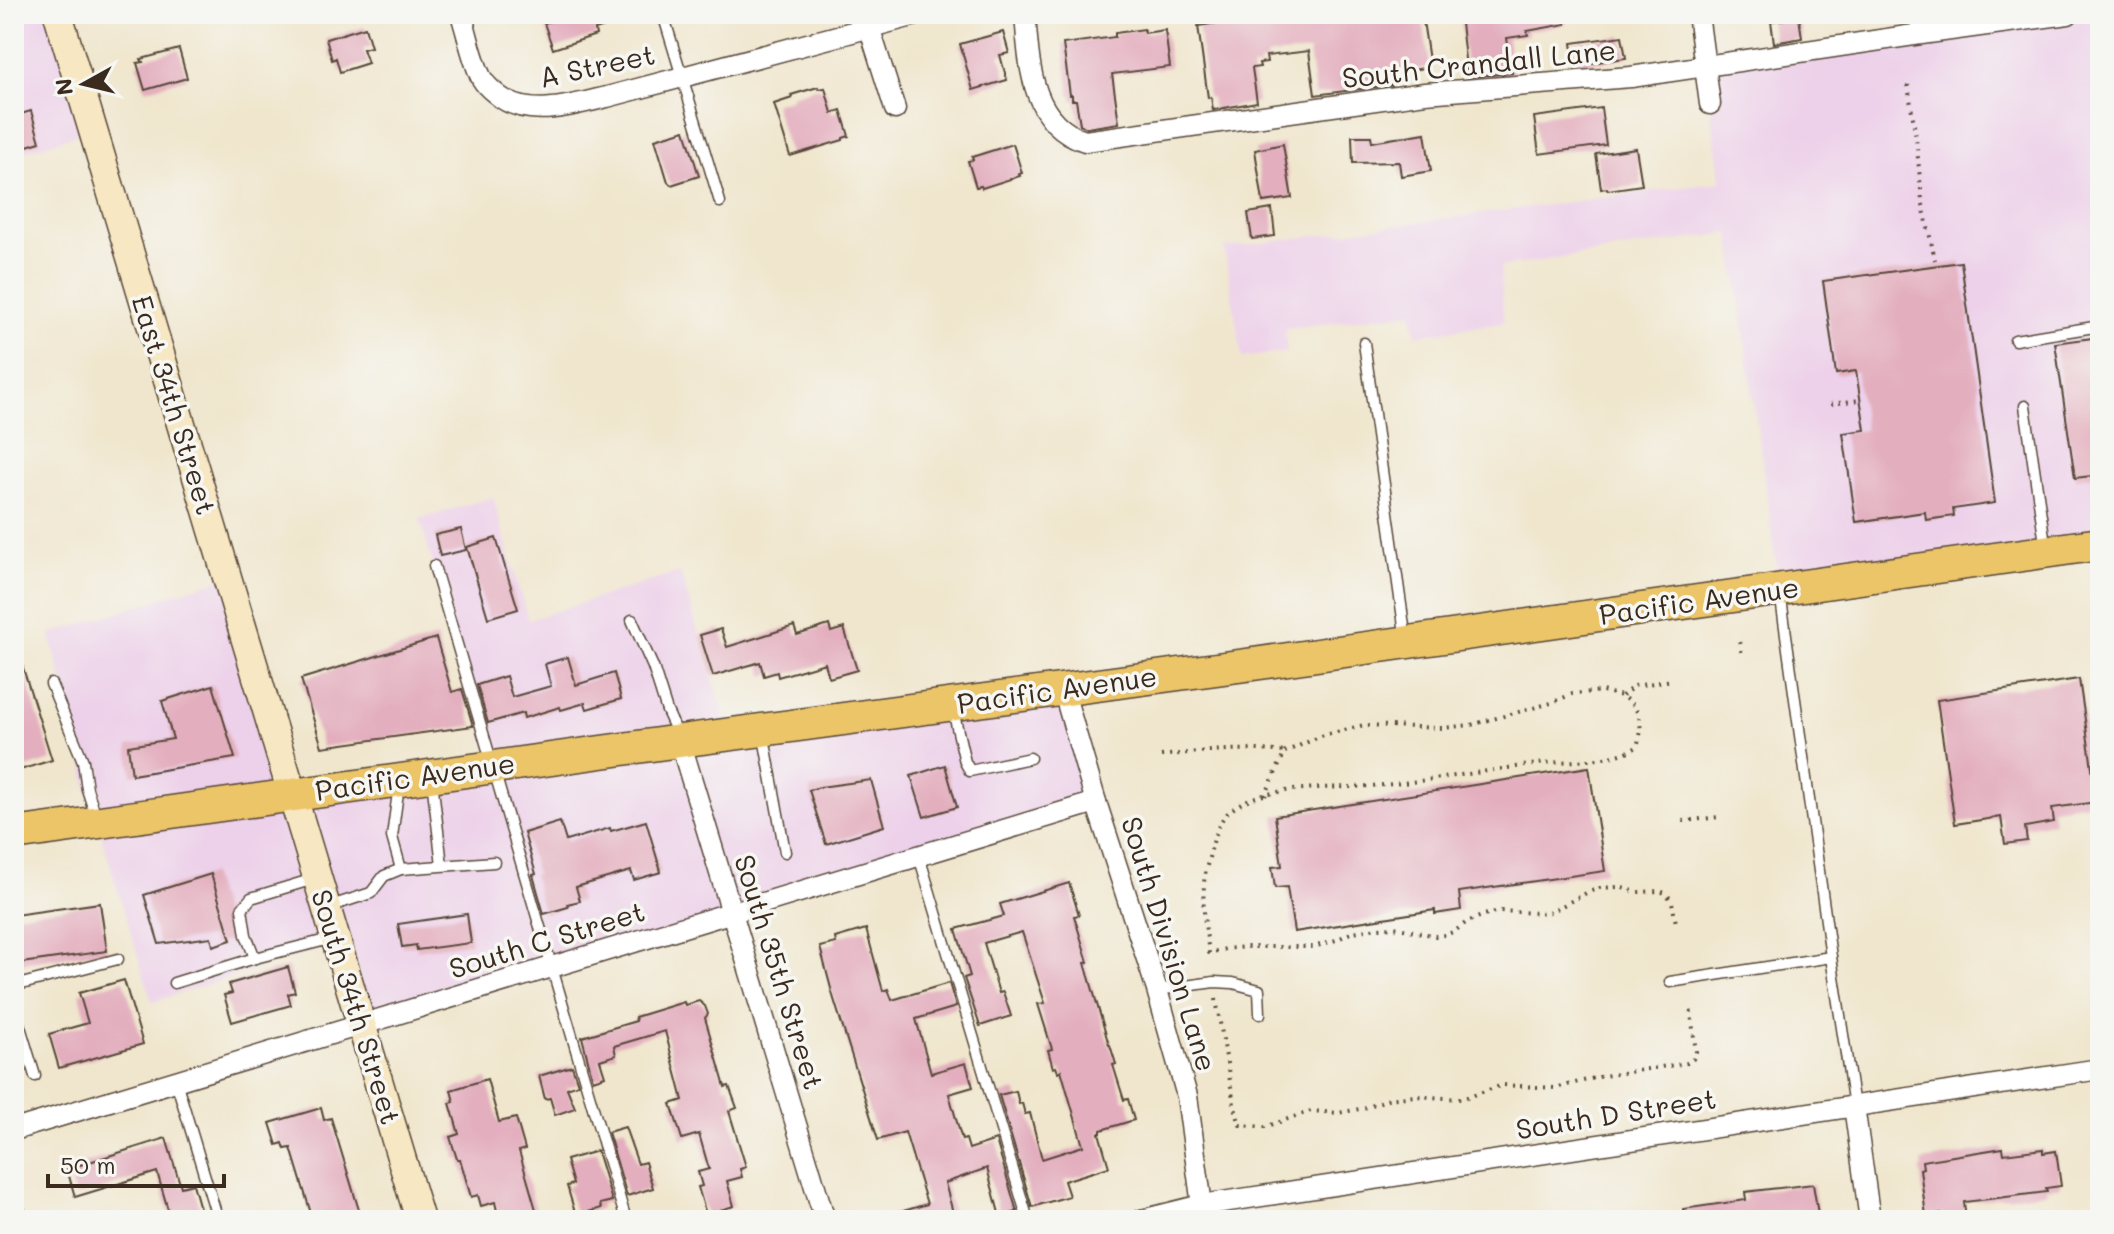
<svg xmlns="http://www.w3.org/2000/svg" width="2114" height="1234" font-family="Mali,sans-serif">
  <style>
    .built { fill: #edd0e9 }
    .building { fill: #e3aebe }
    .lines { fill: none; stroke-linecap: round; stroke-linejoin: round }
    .lane-casing { stroke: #564638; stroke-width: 13 }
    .street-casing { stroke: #564638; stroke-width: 23 }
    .secondary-casing { stroke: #564638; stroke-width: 31 }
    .primary-casing { stroke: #564638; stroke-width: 35 }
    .path { stroke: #564638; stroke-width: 4; stroke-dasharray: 2 6; stroke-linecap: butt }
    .lane { stroke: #fff; stroke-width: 10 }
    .street { stroke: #fff; stroke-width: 20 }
    .secondary { stroke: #f7e8c3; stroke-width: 28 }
    .primary { stroke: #ecc569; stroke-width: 32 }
    .labels { text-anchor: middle; stroke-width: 7; stroke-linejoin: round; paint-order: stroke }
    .street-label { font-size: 28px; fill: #3b2a1e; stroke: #f6f6f2 }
  </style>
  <rect width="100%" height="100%" fill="#f6f6f2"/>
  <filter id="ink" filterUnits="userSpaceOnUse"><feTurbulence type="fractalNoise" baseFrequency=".0125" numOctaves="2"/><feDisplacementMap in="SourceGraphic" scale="16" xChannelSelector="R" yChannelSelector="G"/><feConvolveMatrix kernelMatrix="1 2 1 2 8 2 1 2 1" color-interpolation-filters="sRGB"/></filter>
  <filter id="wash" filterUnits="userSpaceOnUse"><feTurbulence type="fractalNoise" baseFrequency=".006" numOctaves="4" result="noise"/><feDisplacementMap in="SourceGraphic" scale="32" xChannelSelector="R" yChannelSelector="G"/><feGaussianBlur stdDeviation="1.8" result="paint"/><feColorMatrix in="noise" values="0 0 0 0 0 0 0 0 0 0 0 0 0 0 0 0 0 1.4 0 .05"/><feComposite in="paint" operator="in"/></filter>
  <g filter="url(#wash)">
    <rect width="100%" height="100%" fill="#f0e6cd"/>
    <g class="built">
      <polygon points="14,14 61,14 96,128 14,155"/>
      <polygon points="2066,14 2100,14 2100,544 1780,590 1730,233 1500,267 1504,323 1416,335 1412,312 1285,329 1287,352 1242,358 1224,248 1721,182 1705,67"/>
      <polygon points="493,497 528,620 680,572 730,734 1063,689 1096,802 361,1025 337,943 152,1002 87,789 83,761 50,634 230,576 291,795 492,766 420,519"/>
    </g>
    <g id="blocks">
      <g class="building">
        <polygon points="572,14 633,14 634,18 595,30 596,35 553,49 544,23"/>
        <polygon points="1230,14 1422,14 1430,67 1389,74 1391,85 1315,95 1309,51 1266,56 1267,62 1259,63 1260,67 1252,68 1257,102 1213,110 1211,97 1208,98 1198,26 1231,21"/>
        <polygon points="1460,14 1565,14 1566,24 1527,31 1528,35 1507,38 1512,73 1467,77"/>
        <polygon points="1799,17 1802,38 1774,43 1771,21"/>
        <polygon points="365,27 371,47 363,49 368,63 340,72 336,58 332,60 326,39"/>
        <polygon points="1144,29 1145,33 1165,30 1170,67 1112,74 1119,123 1087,128 1080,124 1076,100 1072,100 1072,95 1070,95 1063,44 1115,37 1115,33"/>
        <polygon points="1003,32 1009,53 1000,55 1007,80 973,90 960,44"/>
        <polygon points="1622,36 1626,58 1575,65 1572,43"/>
        <polygon points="179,49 187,78 145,90 137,63 143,62 141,59"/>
        <polygon points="818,87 819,89 825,88 832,113 841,110 849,136 843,138 843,140 790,156 774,104 792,98 791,95"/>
        <polygon points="1601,108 1606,145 1539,154 1534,117"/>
        <polygon points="31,111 40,142 14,150 14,116"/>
        <polygon points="685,130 699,176 671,185 668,182 655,139"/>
        <polygon points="1425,133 1431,171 1401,176 1399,162 1353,163 1352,136 1371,136 1372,142"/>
        <polygon points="1013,144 1022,173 1019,174 1020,176 982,188 981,186 976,187 968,161 973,160 972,157"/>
        <polygon points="1283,144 1292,198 1263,202 1255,150"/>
        <polygon points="1636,148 1642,185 1608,190 1607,188 1601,189 1596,154"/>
        <polygon points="1272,209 1275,236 1252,239 1248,213"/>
        <polygon points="1961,262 1995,503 1953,509 1954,516 1926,520 1925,512 1856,522 1843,433 1865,430 1856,371 1836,374 1823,281"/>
        <polygon points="2100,337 2100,475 2075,478 2055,343"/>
        <polygon points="461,529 466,550 440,556 435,535"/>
        <polygon points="496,538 518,609 488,618 467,547"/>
        <polygon points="829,625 831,632 844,628 857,670 829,678 825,663 778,677 777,672 764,676 760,662 713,676 700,635 721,629 727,647 794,626 797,635"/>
        <polygon points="436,638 452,692 462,689 473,726 322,747 301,679"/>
        <polygon points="14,652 18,652 52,760 14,772"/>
        <polygon points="568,657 576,685 614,673 621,699 587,709 585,703 561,710 560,707 524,718 523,713 488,723 477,685 506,676 512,697 551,686 545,664"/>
        <polygon points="2079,679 2097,802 2052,808 2054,822 2025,827 2027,841 2005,844 2001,817 1955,824 1937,700"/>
        <polygon points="213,685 235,758 132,775 128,746 173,739 162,701"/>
        <polygon points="945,765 957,807 924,817 911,776"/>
        <polygon points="1589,767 1605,871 1459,892 1461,910 1435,914 1435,910 1294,932 1287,887 1275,888 1272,867 1282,866 1275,816"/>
        <polygon points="871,780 884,826 826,844 809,790 820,787"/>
        <polygon points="646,821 661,872 634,880 631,871 576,887 580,901 567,904 568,907 544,914 533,875 536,874 524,833 560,822 566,841 610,828 611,831"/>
        <polygon points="211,874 231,940 213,946 211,937 159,944 144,895"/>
        <polygon points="1069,883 1079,915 1074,916 1088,962 1085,963 1109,1045 1110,1045 1116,1064 1113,1065 1124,1100 1128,1099 1134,1120 1101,1130 1101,1133 1099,1133 1109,1167 1064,1181 1069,1196 1032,1207 999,1095 1016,1091 1019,1104 1022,1103 1025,1114 1030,1113 1042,1159 1083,1146 1061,1070 1058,1072 1056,1067 1053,1068 1048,1050 1052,1049 1038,1004 1045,1003 1022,932 984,943 999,993 1003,992 1011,1016 980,1026 964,978 970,976 956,929 1004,916 1000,904"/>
        <polygon points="100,903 107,951 14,964 14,915"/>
        <polygon points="467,914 471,943 417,950 416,945 402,947 398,924"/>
        <polygon points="866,929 883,991 888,989 892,1000 949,983 956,1007 916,1019 931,1073 966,1063 973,1087 949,1094 962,1140 966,1139 969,1149 996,1140 1017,1212 1000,1217 987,1168 945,1183 955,1220 891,1220 890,1215 927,1204 905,1132 878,1140 833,996 820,947 836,943 835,938"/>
        <polygon points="288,967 295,992 288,994 291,1005 232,1022 224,995 232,993 229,984"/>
        <polygon points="124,980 143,1044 59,1068 49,1034 88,1023 79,993"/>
        <polygon points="699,1001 705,1006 708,1014 705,1018 725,1087 729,1086 737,1108 729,1111 746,1167 740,1169 742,1177 727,1181 734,1206 706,1214 698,1187 702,1186 698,1172 709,1169 699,1134 682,1139 672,1107 671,1104 683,1100 665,1031 614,1046 616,1055 600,1060 605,1076 593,1080 582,1037 636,1021 635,1017 684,1002 685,1005"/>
        <polygon points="572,1066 578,1084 567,1088 575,1108 555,1115 550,1098 545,1099 539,1076"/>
        <polygon points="487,1079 499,1122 516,1118 525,1149 519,1151 539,1220 499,1220 495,1202 481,1206 478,1195 471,1197 460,1159 457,1159 450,1137 459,1134 450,1103 454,1102 451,1090"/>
        <polygon points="321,1108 324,1120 331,1118 362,1220 313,1220 291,1148 285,1149 283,1143 277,1145 270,1123"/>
        <polygon points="625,1127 638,1164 645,1162 653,1188 627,1196 608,1132"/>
        <polygon points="166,1138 181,1187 193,1184 201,1212 191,1215 192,1220 171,1220 157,1172 75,1197 67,1169"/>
        <polygon points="2003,1148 2004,1154 2043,1149 2043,1153 2056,1151 2061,1186 2046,1188 2047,1192 1964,1202 1966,1220 1942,1220 1941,1213 1926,1216 1920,1169 1923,1168 1922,1161"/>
        <polygon points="597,1151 612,1201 600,1204 601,1208 576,1216 567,1186 573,1184 566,1160"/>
        <polygon points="1813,1184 1819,1220 1683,1220 1683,1209 1746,1200 1745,1192"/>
      </g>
    </g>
  </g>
  <g filter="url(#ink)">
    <use href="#blocks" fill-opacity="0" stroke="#564638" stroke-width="2"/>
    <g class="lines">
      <g class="lane-casing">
        <g id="lane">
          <polyline points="663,14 720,202"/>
          <polyline points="2015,340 2100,326"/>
          <polyline points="1364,343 1406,640"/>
          <polyline points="2025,406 2046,550"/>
          <polyline points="434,566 626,1220"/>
          <polyline points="1780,592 1831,957 1854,1106"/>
          <polyline points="632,620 653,667 667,711 678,735"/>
          <polyline points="51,684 83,761 87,789 97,820"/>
          <polyline points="953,710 965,762 970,771 1030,758"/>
          <polyline points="763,732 785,852"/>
          <polyline points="432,780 442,865"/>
          <polyline points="399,785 392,837 401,869"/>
          <polyline points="919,856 1028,1220"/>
          <polyline points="328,907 371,893 384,876 401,869 494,862"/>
          <polyline points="255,958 246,935 242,909 251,898 317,878"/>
          <polyline points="1670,982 1831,957"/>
          <polyline points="174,983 255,958 334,938"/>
          <polyline points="14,986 118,959"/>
          <polyline points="1157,990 1214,982 1233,983 1259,990 1260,1014"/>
          <polyline points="14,1007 35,1076"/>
          <polyline points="176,1081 218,1220"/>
        </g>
      </g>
      <g class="street-casing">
        <g id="street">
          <path d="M461,14C468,35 472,60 482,79C485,84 490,89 495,93C526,121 572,105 607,97L920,14"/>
          <polyline points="865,14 895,109"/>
          <path d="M1025,14C1029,63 1030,123 1085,141L1425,93L1631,77L1914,35L2068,14"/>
          <polyline points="1698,14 1710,104"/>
          <polyline points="1063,689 1096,802 1157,990 1187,1096 1204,1220"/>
          <polyline points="680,741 825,1220"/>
          <polyline points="1854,1106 1870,1220"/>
          <polyline points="14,1130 1096,802"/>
          <polyline points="14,1210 17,1220"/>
          <polyline points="1142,1220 1202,1205 2100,1069"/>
        </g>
      </g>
      <g class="secondary-casing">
        <polyline id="secondary" points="58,14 420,1220"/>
      </g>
      <g class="primary-casing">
        <polyline id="primary" points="14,834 680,741 1246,665 2100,544"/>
      </g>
      <g class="path">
        <polyline points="1908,85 1916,138 1922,200 1935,260"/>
        <polyline points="1831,404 1860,400"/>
        <polyline points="1740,642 1742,657"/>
        <polyline points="1622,696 1634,686 1673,680"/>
        <path d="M1161,756C1205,751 1240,747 1285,752"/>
        <path d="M1265,796L1285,752L1321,736L1364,725L1442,728L1471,725L1551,703L1572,694L1602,691L1622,696L1633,705L1639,715L1641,731L1637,747C1611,762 1577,760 1547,763C1493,769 1438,780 1383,785C1341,789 1298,785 1256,797C1245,800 1232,808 1225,816C1217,825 1214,839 1211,850C1208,862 1204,874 1204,886C1202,908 1206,931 1209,953L1225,949L1246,947H1314L1336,940L1353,932L1378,928L1394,927L1436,936L1445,935L1455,931L1467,922L1484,915L1499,911L1538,913L1551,912L1588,892L1600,888L1618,887L1638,892L1660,891L1667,894L1672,902L1676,923"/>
        <polyline points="1683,821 1720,817"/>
        <polyline points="1216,999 1234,1104 1240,1125 1265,1127 1311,1111 1338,1113 1365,1108 1388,1099 1415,1096 1461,1099 1503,1085 1555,1088 1603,1076 1687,1063 1693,1059 1696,1052 1690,1006"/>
      </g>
      <use href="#lane" class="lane"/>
      <use href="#street" class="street"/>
      <use href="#secondary" class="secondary"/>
      <use href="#primary" class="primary"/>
    </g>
  </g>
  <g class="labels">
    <g class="street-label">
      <text transform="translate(1479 64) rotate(-6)" y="10">South Crandall Lane</text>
      <text transform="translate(597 66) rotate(-12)" y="10">A Street</text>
      <text transform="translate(174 405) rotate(73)" y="10">East 34th Street</text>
      <text transform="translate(1699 601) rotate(-8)" y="10">Pacific Avenue</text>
      <text transform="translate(1057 690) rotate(-8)" y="10">Pacific Avenue</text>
      <text transform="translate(415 777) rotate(-8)" y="10">Pacific Avenue</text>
      <text transform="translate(547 940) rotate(-17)" y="10">South C Street</text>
      <text transform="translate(1169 944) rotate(73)" y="10">South Division Lane</text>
      <text transform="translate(779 972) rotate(73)" y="10">South 35th Street</text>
      <text transform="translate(356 1007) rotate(73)" y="10">South 34th Street</text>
      <text transform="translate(1616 1114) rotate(-9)" y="10">South D Street</text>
    </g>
  </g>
  <rect width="2114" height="1234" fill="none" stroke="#f6f6f2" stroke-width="48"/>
  <g transform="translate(84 84) rotate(262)" stroke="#f6f6f2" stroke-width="6" paint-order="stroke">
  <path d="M0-6L14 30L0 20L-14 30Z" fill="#3b2a1e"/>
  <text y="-12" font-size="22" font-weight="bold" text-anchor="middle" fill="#3b2a1e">N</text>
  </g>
  <path d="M48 1174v12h176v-12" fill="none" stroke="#3b2a1e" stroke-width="4"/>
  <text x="60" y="1174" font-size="24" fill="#3b2a1e" stroke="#f6f6f2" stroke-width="6" paint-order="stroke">50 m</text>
</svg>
